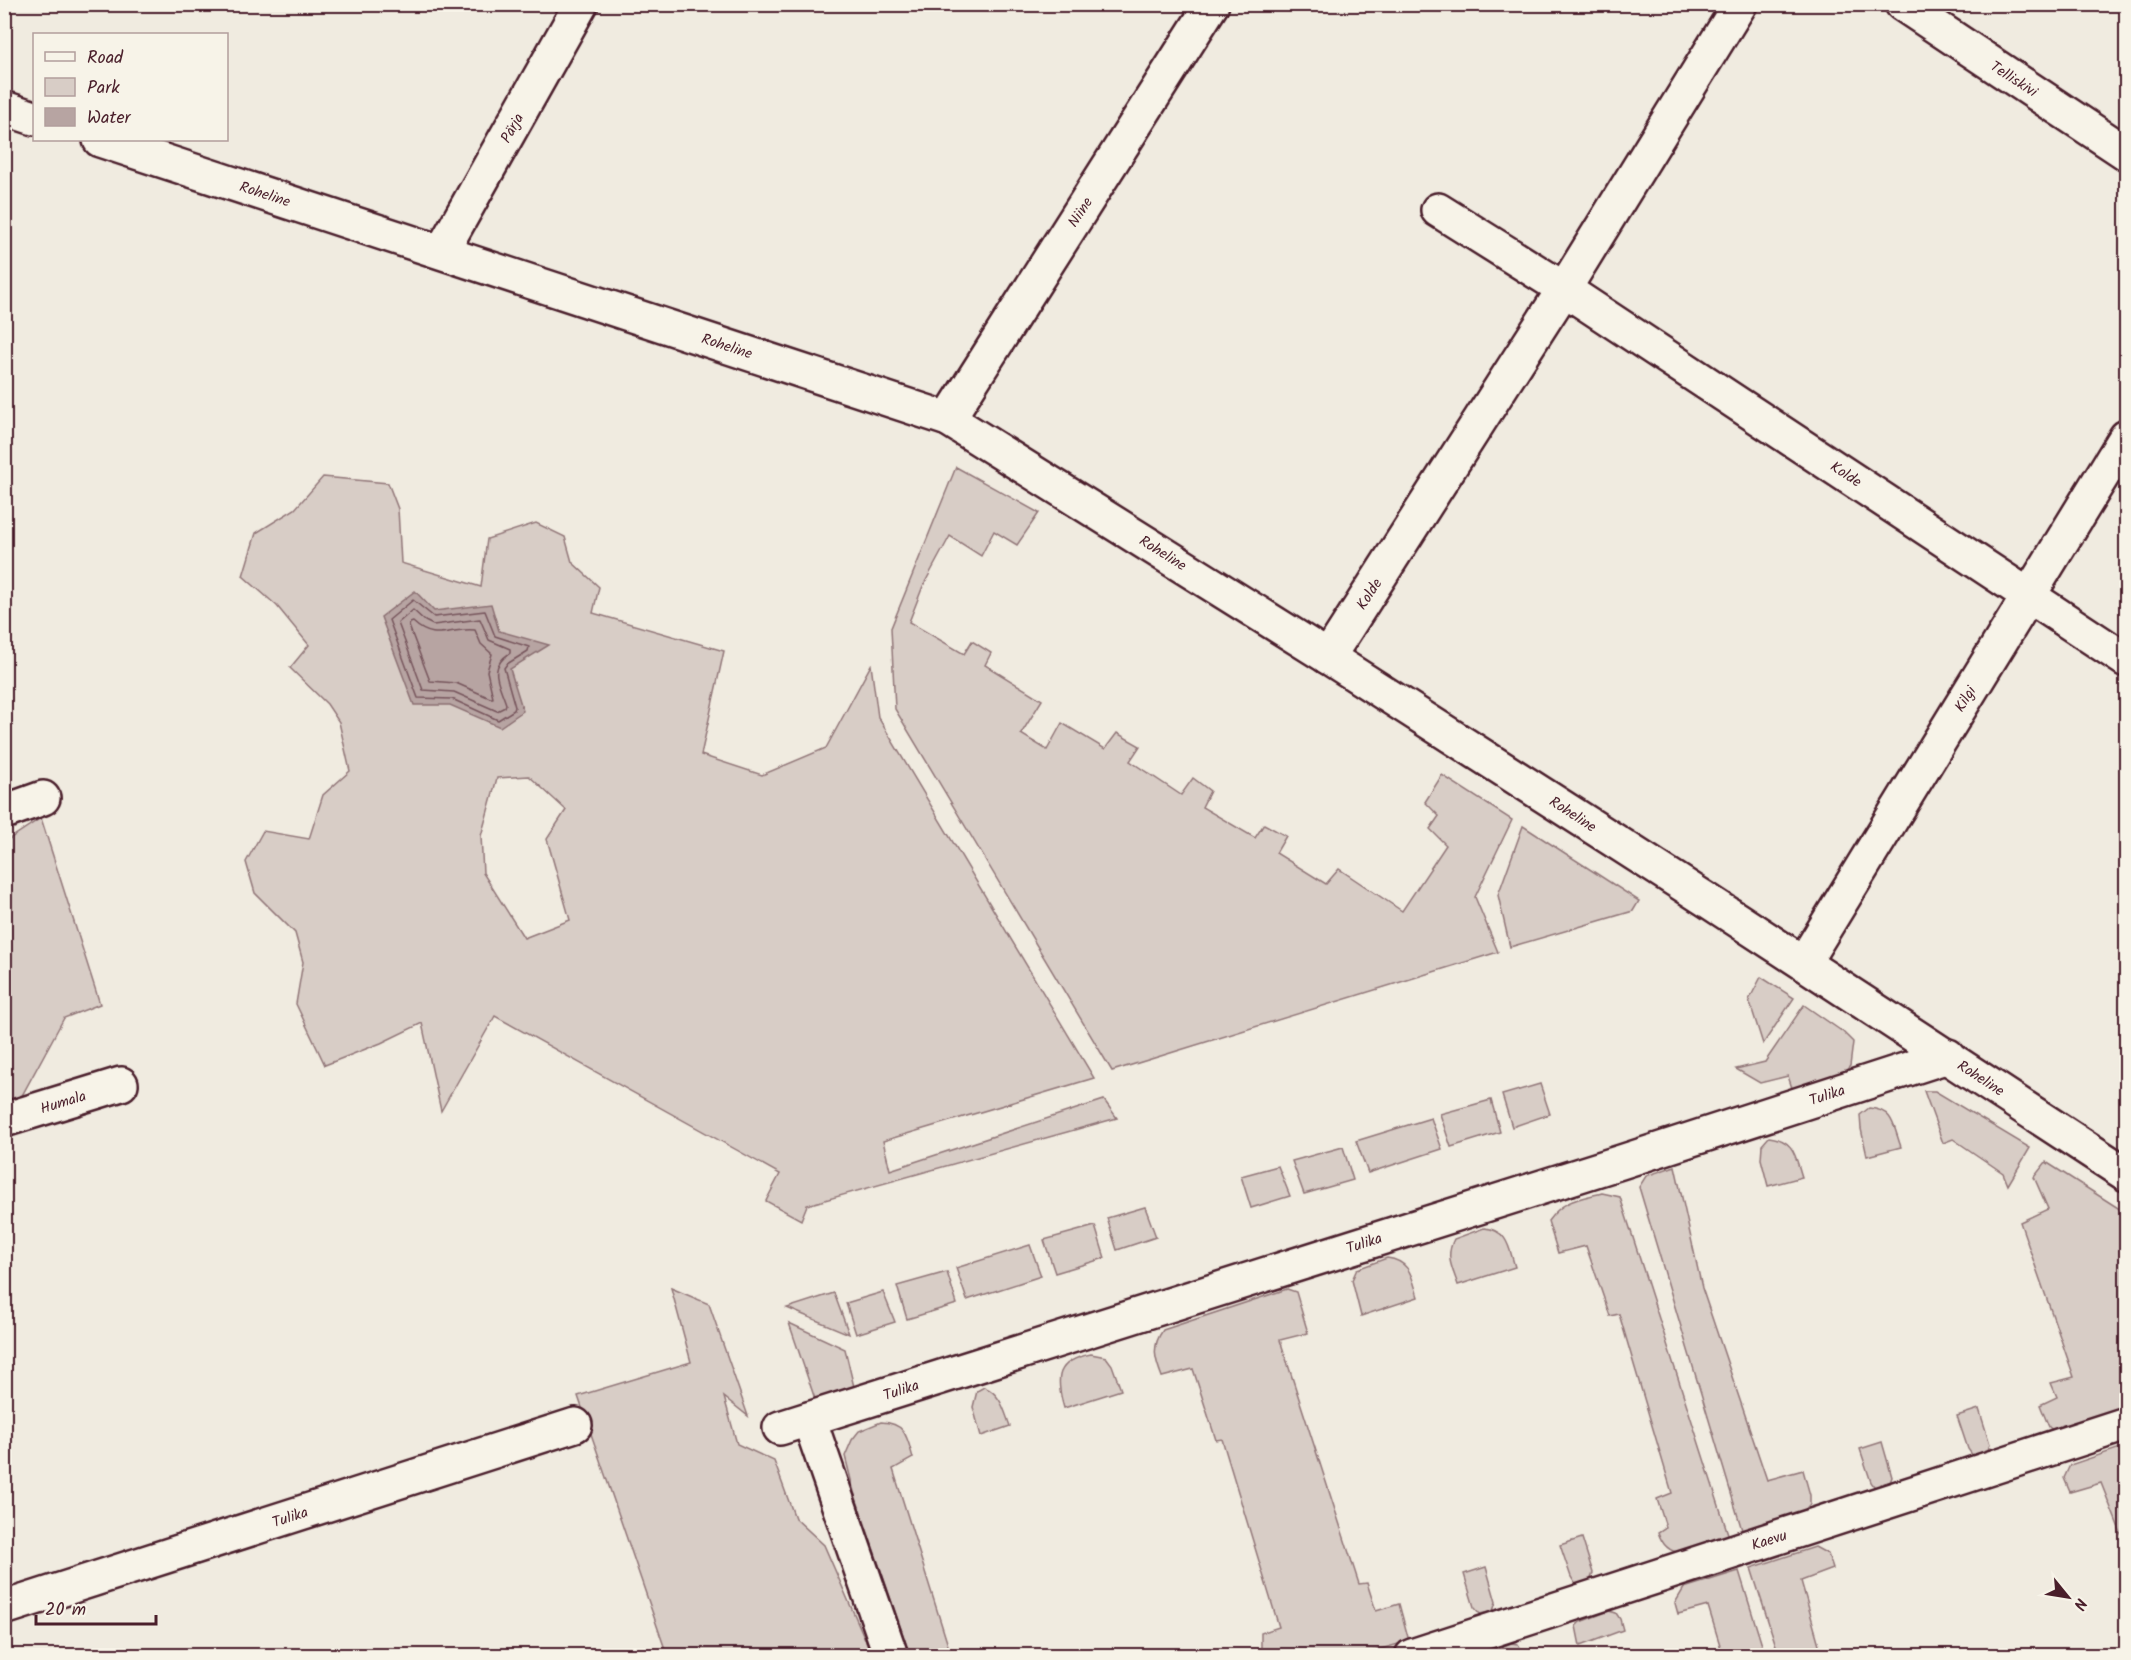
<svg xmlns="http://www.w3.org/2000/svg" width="2131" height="1660" font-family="Kalam,sans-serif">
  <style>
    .green { fill: #d8cdc6; stroke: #917678; stroke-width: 1.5; fill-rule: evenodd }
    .water { fill: #b7a4a2; stroke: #8b6f72; stroke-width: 1.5 }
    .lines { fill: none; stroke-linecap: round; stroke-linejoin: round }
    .shore { stroke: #76545b; stroke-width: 1.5 }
    .minor-casing { stroke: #4a1f2b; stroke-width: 38 }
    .minor { stroke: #f7f3e8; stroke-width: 33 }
    .labels { text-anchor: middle; stroke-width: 4.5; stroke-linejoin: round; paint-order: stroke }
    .street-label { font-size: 15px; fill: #4a1f2b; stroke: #f7f3e8 }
  </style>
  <rect width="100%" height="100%" fill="#f0ebe0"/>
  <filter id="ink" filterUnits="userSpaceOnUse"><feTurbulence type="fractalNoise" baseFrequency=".0167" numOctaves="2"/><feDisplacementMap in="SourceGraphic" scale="12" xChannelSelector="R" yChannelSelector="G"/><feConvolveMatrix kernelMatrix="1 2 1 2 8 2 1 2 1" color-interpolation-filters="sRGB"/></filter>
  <g filter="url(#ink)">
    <g class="green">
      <polygon points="956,467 1039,513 1017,545 994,531 981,556 950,536 923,586 909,622 964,654 972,641 991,653 985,665 1042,700 1021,734 1047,750 1062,723 1105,749 1117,733 1140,746 1130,761 1181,795 1193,778 1210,791 1202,807 1255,838 1264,824 1286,836 1276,853 1326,884 1339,869 1402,911 1446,845 1430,829 1439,816 1425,802 1442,775 1512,820 1475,897 1498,952 1112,1071 895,709 891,628"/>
      <path d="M323,477L388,483L398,509L401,563L481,587L487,539L536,523L565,537L572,562L599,587L593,613L724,651L701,755L762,775L826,748L871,665L878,717L1094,1078L883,1141L890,1170L1104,1100L1117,1118L807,1205L801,1220L766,1201L780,1174L495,1016L441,1111L422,1023L381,1043L325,1065L296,1004L303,962L295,933L255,893L246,862L263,831L309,839L323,795L350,771L339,722L327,704L290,668L309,645L277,606L243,576L256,533L295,509ZM529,776L566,810L547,839L570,920L524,938L483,873L481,836L497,778Z"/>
      <polygon points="41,818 100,1004 64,1018 19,1101 5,1105 5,842"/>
      <polygon points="1523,826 1639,901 1633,911 1510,947 1498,895"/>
      <polygon points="1761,977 1794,998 1763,1044 1749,1000"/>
      <polygon points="1804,1005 1843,1032 1853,1042 1850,1066 1841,1076 1793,1091 1788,1076 1760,1083 1736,1069 1765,1062"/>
      <polygon points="1540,1084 1550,1114 1512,1127 1502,1095"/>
      <polygon points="1924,1091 1935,1091 2030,1148 2008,1185 2003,1173 1953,1139 1943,1143"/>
      <polygon points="1491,1100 1500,1132 1451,1147 1440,1114"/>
      <path d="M1869,1108C1894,1110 1893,1125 1901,1147L1867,1156L1861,1129L1860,1115Z"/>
      <polygon points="1431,1118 1442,1149 1368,1173 1356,1141"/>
      <path d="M1769,1137C1795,1140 1795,1156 1802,1177L1768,1186L1761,1159L1762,1145Z"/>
      <polygon points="1343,1147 1353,1180 1304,1194 1292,1161"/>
      <polygon points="2046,1162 2126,1213 2126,1408 2054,1431 2049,1427 2040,1405 2057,1397 2051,1383 2074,1377 2020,1222 2048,1209 2034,1177"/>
      <polygon points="1278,1166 1290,1196 1251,1208 1241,1176"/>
      <polygon points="1675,1166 1702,1288 1767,1480 1803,1470 1810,1495 1810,1504 1802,1513 1742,1530 1639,1187 1646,1176"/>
      <path d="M1602,1193L1620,1197L1729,1537C1702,1546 1670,1569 1658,1532L1666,1527L1657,1499L1672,1493L1619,1314L1610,1316L1586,1246L1558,1253L1548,1221C1563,1200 1578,1199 1602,1193Z"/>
      <polygon points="1145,1207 1156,1237 1117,1250 1107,1218"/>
      <polygon points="1095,1226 1105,1258 1055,1273 1044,1240"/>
      <path d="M1484,1228C1508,1230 1509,1248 1515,1267L1458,1285C1452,1267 1445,1257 1454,1239Z"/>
      <polygon points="1030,1245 1041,1276 967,1300 956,1268"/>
      <path d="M1387,1258C1411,1261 1412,1278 1418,1297L1361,1316L1352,1280L1357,1269Z"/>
      <polygon points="947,1272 957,1304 907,1319 897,1286"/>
      <polygon points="671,1288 709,1304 748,1416 724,1397 737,1444 774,1461 795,1518 824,1545 872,1655 667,1655 578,1396 691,1362"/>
      <path d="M1287,1289L1296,1292L1308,1333L1280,1340L1359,1584L1367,1583L1376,1611L1399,1604L1409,1641L1360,1655H1263L1261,1652V1633L1279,1627L1222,1439L1216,1440L1193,1369L1162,1377C1155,1359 1151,1347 1163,1330Z"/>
      <polygon points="883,1292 895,1322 856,1334 846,1303"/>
      <polygon points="834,1293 849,1334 787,1308"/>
      <polygon points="789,1323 845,1349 854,1387 815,1399"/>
      <path d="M1091,1354L1106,1357L1112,1365L1121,1390L1064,1408C1055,1377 1056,1361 1091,1354Z"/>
      <path d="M984,1387C1001,1394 1004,1410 1010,1426L981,1436L973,1407L977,1391Z"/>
      <polygon points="1979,1409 1990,1444 1987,1453 1973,1456 1968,1449 1957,1416"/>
      <path d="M881,1422C906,1423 907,1437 913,1458L893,1469L951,1655H910L854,1492L845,1456L852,1440L859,1431Z"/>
      <polygon points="1882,1442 1892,1477 1889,1485 1876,1489 1871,1482 1860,1449"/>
      <polygon points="2126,1446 2126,1546 2101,1483 2070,1492 2064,1478 2070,1465"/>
      <polygon points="1582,1538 1593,1573 1590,1581 1576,1585 1571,1577 1560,1545"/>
      <polygon points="1815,1547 1828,1554 1833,1569 1801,1581 1822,1655 1779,1655 1751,1568"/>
      <polygon points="1486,1567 1496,1602 1493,1611 1480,1614 1474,1607 1464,1574"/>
      <polygon points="1739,1571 1765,1655 1723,1655 1708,1606 1678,1614 1675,1603 1684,1588"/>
      <polygon points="1609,1611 1616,1613 1620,1619 1623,1630 1580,1646 1576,1626 1580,1622"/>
      <polygon points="1511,1643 1518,1644 1524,1655 1481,1655"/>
    </g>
    <polygon class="water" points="415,591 434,611 491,604 499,631 549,645 510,669 523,711 500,727 450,705 414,705 381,617"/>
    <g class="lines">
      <g class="shore">
        <polygon points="413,600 434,617 485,611 495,636 529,647 528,651 507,664 504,668 515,707 514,710 498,720 452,699 418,698 389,620"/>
        <path d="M413,610L425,621L433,625L480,619L489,640L510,649V653C487,668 499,682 506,704L505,707L497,711L454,692L423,690L398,623Z"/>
        <path d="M413,622C435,643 450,627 475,630L481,644L492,654L487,671L493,698H490L456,683L430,681L409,626L410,623Z"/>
      </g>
      <g class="minor-casing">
        <g id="minor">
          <polyline points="1902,4 2126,153"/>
          <polyline points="4,108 34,118"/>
          <polyline points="100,140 948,419 1328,657 1707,900 2126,1174"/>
          <polyline points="1438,210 1564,289 2126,660"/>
          <polyline points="442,251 581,4"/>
          <polyline points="948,419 1212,4"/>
          <polyline points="1328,657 1564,289 1740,4"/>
          <polyline points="4,812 43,798"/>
          <polyline points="1804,962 2126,437"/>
          <polyline points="4,1120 121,1084"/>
          <polyline points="809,1419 891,1656"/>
          <polyline points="780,1428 1621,1162 1948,1056"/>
          <polyline points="4,1608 575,1425"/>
          <polyline points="1412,1656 2126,1424"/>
        </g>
      </g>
      <use href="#minor" class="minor"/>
    </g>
  </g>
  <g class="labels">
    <g class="street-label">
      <text transform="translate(2014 79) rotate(33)" y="5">Telliskivi</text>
      <text transform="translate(512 128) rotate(-61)" y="5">Pärja</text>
      <text transform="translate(265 194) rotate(18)" y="5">Roheline</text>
      <text transform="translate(1080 212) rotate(-57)" y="5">Niine</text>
      <text transform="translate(727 346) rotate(18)" y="5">Roheline</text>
      <text transform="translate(1846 474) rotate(33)" y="5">Kolde</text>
      <text transform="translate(1163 553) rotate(32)" y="5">Roheline</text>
      <text transform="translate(1369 594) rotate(-57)" y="5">Kolde</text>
      <text transform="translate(1965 699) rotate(-58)" y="5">Kilgi</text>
      <text transform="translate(1573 814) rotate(33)" y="5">Roheline</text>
      <text transform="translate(1981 1078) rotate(33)" y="5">Roheline</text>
      <text transform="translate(1827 1095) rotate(-18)" y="5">Tulika</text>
      <text transform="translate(63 1102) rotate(-17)" y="5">Humala</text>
      <text transform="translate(1364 1243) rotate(-18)" y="5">Tulika</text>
      <text transform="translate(901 1390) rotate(-18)" y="5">Tulika</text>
      <text transform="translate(290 1517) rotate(-18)" y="5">Tulika</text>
      <text transform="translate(1769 1540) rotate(-18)" y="5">Kaevu</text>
    </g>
  </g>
  <rect width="2131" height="1660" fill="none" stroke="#f7f3e8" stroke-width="24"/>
  <rect x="12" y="12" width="2107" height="1636" fill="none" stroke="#4a1f2b" stroke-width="2" filter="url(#ink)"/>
  <rect x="33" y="33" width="195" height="108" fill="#f7f3e8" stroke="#b29e9c" stroke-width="1.5"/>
  <rect x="45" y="52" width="30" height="9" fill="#f7f3e8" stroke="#b29e9c" stroke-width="1.5"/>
  <text x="87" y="63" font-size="18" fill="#4a1f2b">Road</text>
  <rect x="45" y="78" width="30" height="18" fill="#d8cdc6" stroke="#b29e9c" stroke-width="1.5"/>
  <text x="87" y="93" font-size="18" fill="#4a1f2b">Park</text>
  <rect x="45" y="108" width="30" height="18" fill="#b7a4a2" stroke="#b29e9c" stroke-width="1.5"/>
  <text x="87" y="123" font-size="18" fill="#4a1f2b">Water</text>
  <g transform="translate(2068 1597) rotate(120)" stroke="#f7f3e8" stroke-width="4.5" paint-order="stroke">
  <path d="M0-4.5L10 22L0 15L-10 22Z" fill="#4a1f2b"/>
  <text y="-9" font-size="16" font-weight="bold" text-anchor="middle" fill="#4a1f2b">N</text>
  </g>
  <path d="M36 1615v9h120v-9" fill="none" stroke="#4a1f2b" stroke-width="3"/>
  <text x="45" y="1615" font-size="18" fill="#4a1f2b" stroke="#f7f3e8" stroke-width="4.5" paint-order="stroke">20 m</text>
</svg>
